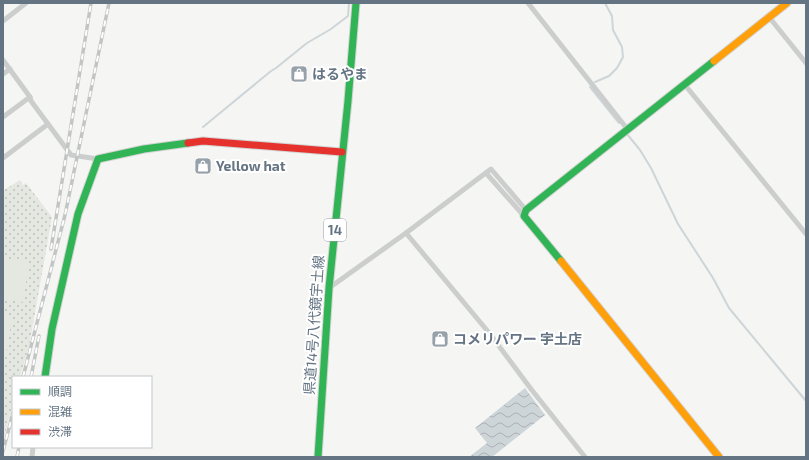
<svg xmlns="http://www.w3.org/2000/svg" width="809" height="460" font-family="'Exo 2','Noto Sans JP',sans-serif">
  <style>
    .grass { fill: url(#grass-dots) }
    .pitch { fill: #e4e8e1 }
    .water { fill: url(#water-waves) }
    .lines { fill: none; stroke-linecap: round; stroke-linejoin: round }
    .stream { stroke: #ced5d8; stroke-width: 2 }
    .fast-casing { stroke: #d2d3d2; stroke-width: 9 }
    .slow-casing { stroke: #d2d3d2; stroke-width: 9 }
    .jam-casing { stroke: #d2d3d2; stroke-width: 9 }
    .street { stroke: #cccece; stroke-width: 5 }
    .fast { stroke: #30b455; stroke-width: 7 }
    .slow { stroke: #ff9f0a; stroke-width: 7 }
    .jam { stroke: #e5322d; stroke-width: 7 }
    .rail-casing { stroke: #c3c4c4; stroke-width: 3.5 }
    .rail { stroke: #fff; stroke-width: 2; stroke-dasharray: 6; stroke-linecap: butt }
    .labels { text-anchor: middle; stroke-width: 4; stroke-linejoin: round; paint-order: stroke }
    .shield { fill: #fff; stroke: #939ea8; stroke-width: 1 }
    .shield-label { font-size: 13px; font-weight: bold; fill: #657483 }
    .poi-label { font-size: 14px; font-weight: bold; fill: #657483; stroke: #fff; text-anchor: start }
    .street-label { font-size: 14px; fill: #657483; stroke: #fff }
  </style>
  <defs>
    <pattern id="grass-dots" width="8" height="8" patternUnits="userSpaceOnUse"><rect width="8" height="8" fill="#e4e8e1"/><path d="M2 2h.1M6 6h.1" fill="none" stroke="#bcc1bc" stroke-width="1.8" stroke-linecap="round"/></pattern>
    <pattern id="water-waves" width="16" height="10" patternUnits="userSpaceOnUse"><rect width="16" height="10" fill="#ced5d8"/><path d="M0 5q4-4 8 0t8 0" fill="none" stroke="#abb1b5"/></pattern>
  </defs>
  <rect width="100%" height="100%" fill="#f5f5f3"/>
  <polygon class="grass" points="20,180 23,185 26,183 52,217 29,346 20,377 13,377 13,405 3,441 3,189 4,190"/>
  <g class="pitch">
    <polygon points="3,258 29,262 23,302 3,298"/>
    <polygon points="3,311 5,311 12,318 3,371"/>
  </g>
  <polygon class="water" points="525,388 545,415 492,457 469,457 487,443 475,428"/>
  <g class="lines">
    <g class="stream">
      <polyline points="595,82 609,76 617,68 623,57 622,47 613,30 612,16 605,3"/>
      <polyline points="590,87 619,123"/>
      <polyline points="203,127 271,71 276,68 307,43 331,29 348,16 349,3"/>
      <polyline points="626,135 627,134 640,150 651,168 678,224 713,278 729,308 806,401"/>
    </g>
    <g class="fast-casing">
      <g id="fast">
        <polyline points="561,261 524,216 526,210 714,61"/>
        <polyline points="45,377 52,329 78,214 98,159 144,149 188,143"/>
        <polyline points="318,457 329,288 348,101 356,3"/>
      </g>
    </g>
    <g class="slow-casing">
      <g id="slow">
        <polyline points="714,61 787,3"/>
        <polyline points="561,261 719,457"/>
      </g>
    </g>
    <g class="jam-casing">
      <polyline id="jam" points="188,143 203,141 342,152"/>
    </g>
    <g class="street">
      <polyline points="528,3 628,130"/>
      <polyline points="769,17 806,63"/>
      <polyline points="3,21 26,3"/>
      <polyline points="3,60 30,97 31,101 71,155 98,159"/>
      <polyline points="3,74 10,69"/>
      <polyline points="685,85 806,234"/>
      <polyline points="3,117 30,97"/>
      <polyline points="3,158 48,124"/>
      <polyline points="486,173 524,216"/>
      <polyline points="406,233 490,334 531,389 585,457"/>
      <polyline points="329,288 406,233 491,169 526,210"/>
      <polyline points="32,457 33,447"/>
    </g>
    <use href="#fast" class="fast"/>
    <use href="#slow" class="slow"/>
    <use href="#jam" class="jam"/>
    <g class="rail-casing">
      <g id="rail">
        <polyline points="51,249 91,3"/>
        <polyline points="23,377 65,215 109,3"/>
        <polyline points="31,377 39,336"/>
        <polyline points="3,451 13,413"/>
        <polyline points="17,457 19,447"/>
      </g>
    </g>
    <use href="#rail" class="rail"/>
  </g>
  <defs>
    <g id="shop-square" transform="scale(0.9)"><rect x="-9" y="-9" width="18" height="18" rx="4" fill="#97a1aa" stroke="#fff"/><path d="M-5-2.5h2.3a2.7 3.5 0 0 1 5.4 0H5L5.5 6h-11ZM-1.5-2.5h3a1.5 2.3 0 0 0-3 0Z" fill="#fff"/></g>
  </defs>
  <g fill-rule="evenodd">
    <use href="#shop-square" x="299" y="74"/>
    <use href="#shop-square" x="203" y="166"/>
    <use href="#shop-square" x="440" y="339"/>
  </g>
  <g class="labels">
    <rect class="shield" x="324" y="219" width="22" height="22" rx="3"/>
    <g class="shield-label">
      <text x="335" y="235">14</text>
    </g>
    <g class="poi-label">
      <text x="312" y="79">はるやま</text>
      <text x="216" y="171">Yellow hat</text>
      <text x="453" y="344">コメリパワー 宇土店</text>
    </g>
    <g class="street-label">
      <text transform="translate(314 325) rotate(-86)" y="5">県道14号八代鏡宇土線</text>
    </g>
  </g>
  <rect width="809" height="460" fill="none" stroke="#657483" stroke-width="8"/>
  <rect x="12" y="376" width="140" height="72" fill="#ffffff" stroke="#c1c7cd"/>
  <rect x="20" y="389" width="20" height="6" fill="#30b455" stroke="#c1c7cd"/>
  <text x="48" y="396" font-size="12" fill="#657483">順調</text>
  <rect x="20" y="409" width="20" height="6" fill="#ff9f0a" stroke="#c1c7cd"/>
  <text x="48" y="416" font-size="12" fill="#657483">混雑</text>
  <rect x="20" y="429" width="20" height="6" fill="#e5322d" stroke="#c1c7cd"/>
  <text x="48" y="436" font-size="12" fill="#657483">渋滞</text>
</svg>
